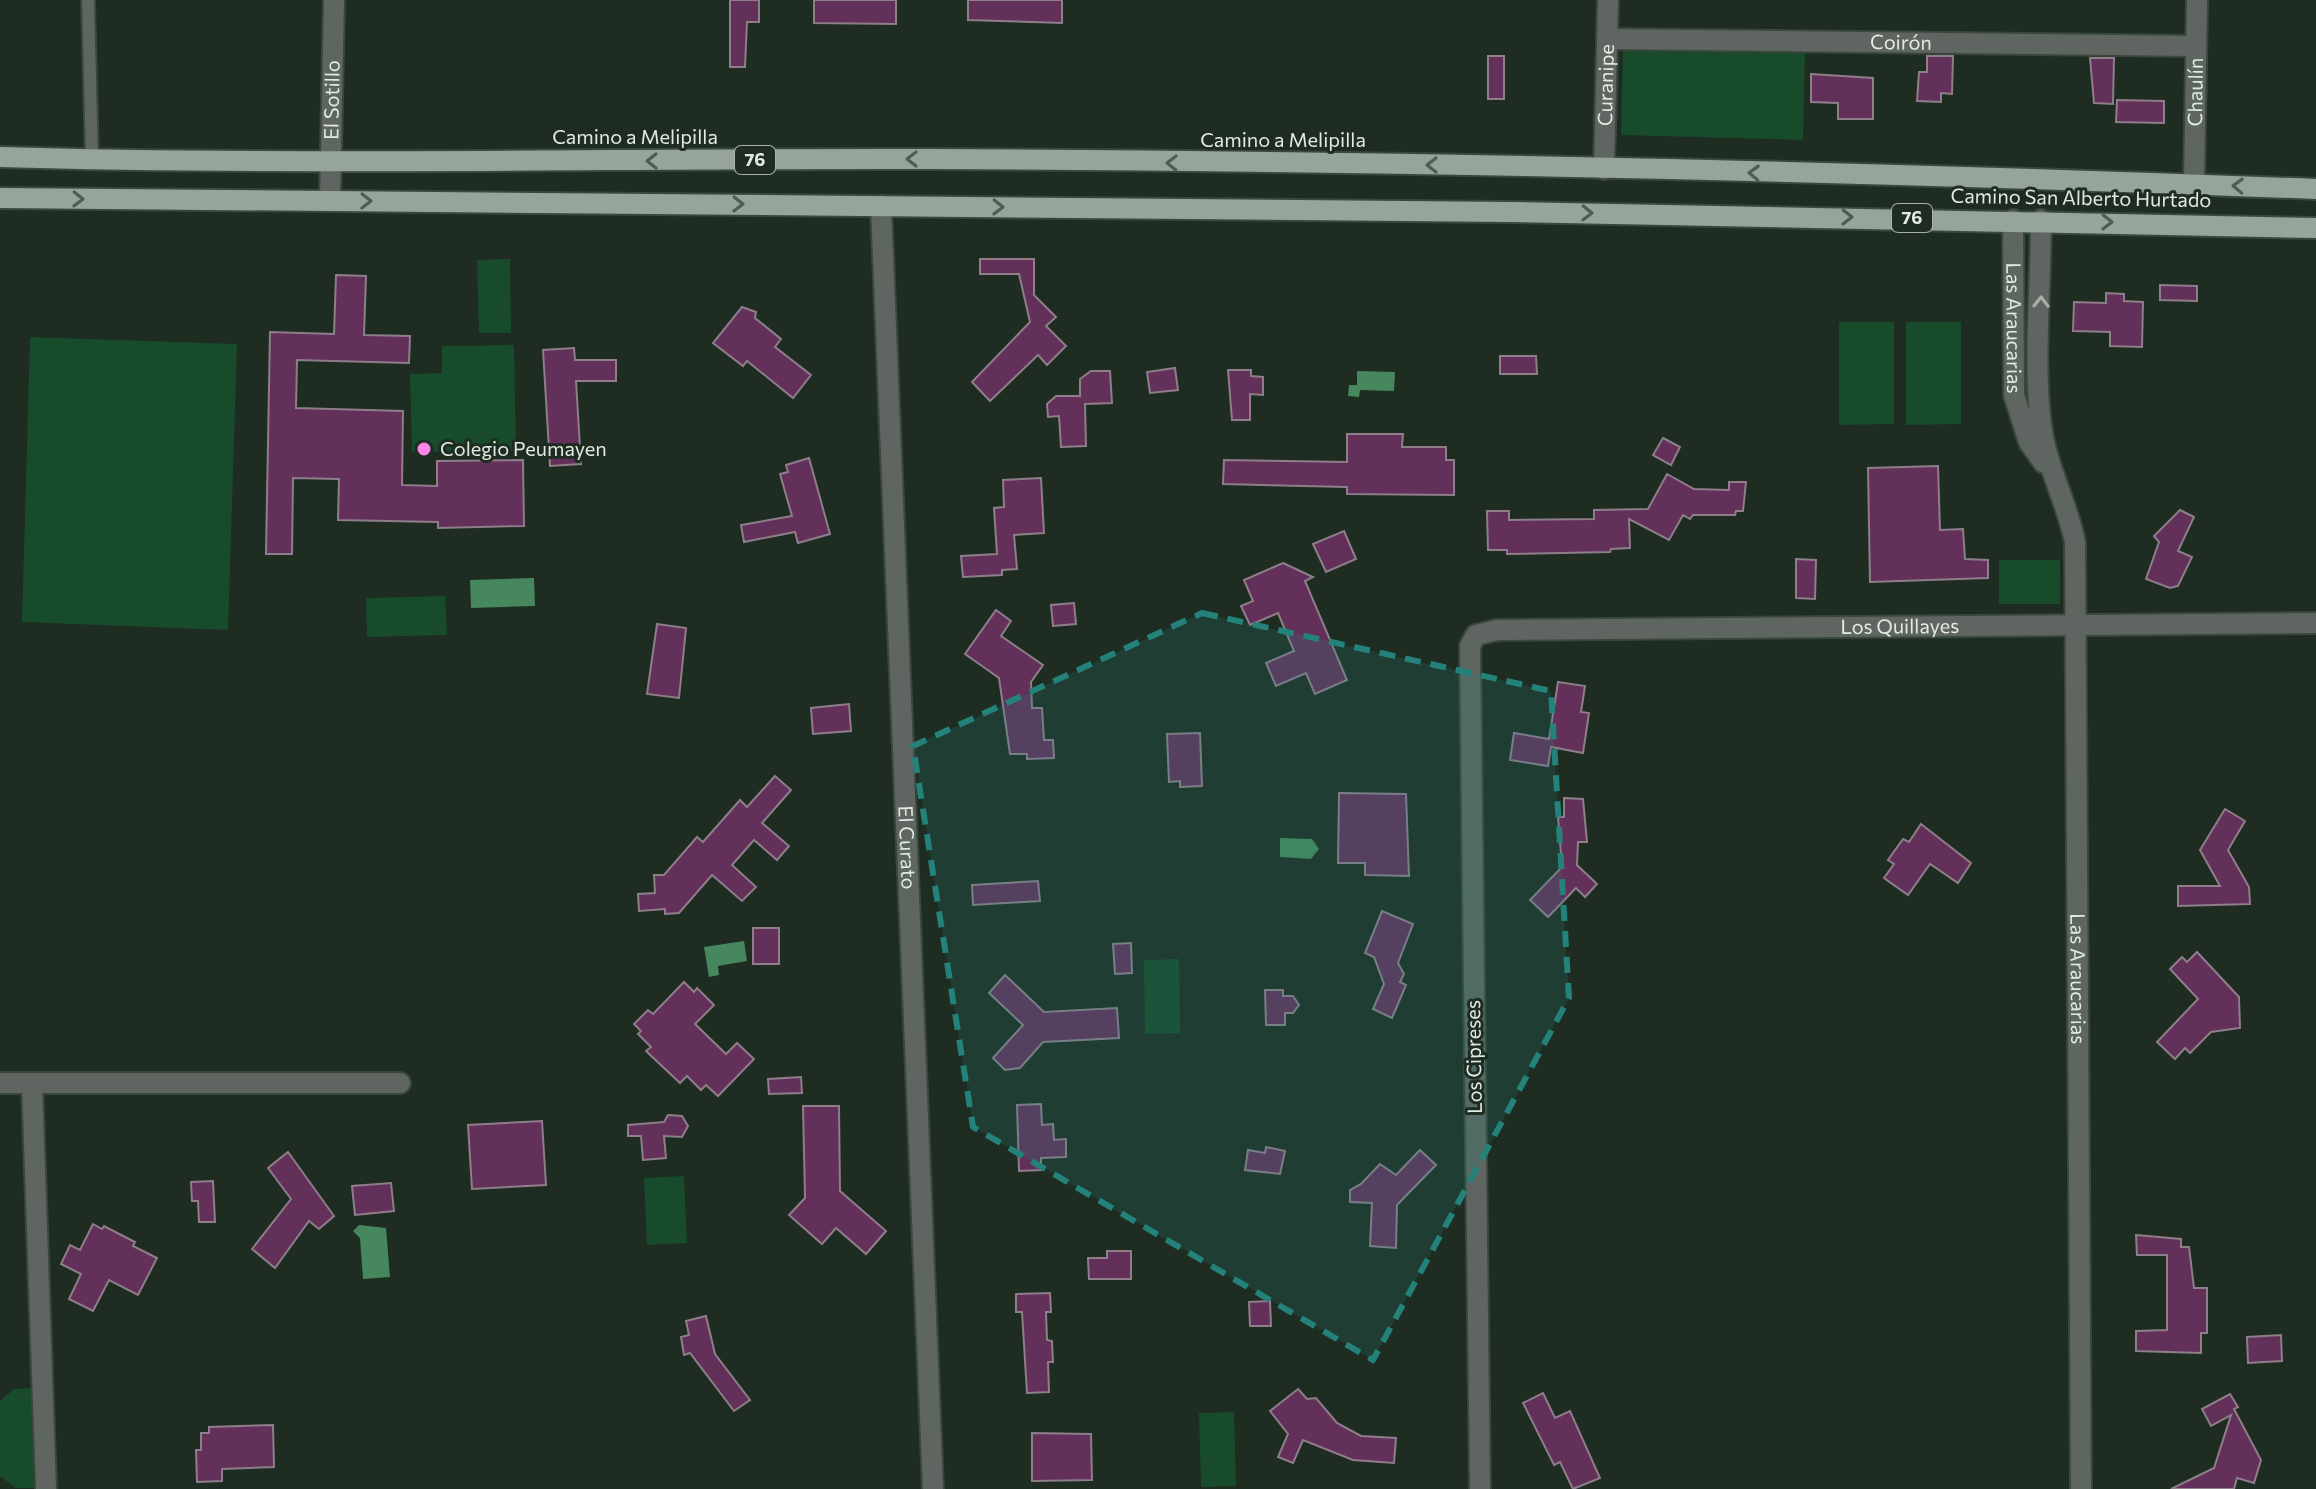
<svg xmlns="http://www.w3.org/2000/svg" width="2316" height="1489" font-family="Commissioner,sans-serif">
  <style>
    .green { fill: #184a2c }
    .water { fill: #47875d }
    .building { fill: #63305a; stroke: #8d7e8a; stroke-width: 2 }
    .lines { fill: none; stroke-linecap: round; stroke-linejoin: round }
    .service-casing { stroke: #39473d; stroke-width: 16 }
    .minor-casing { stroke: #39473d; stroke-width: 24 }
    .tertiary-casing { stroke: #39473d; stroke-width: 24 }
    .primary-casing { stroke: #39473d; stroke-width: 24 }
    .service { stroke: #5f6661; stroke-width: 12 }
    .minor { stroke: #5f6661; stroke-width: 20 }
    .tertiary { stroke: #5f6661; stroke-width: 20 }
    .primary { stroke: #96a499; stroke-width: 20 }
    .oneway { stroke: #4e5c52 }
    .oneway2 { stroke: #a6afa8 }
    .marked { fill: #24827a; fill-opacity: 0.2; stroke: #24827a; stroke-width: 6; stroke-dasharray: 16 10; stroke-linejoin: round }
    .poi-dot { fill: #fa87e7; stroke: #1e2c22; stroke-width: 3 }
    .labels { text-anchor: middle; stroke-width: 6; stroke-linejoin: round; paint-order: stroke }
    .shield { fill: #1e2c22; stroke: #a6b1a9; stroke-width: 2 }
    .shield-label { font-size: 18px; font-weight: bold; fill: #e1eae3 }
    .street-label { font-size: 20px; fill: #e1eae3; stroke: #1e2c22 }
    .poi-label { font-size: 20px; fill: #e1eae3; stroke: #1e2c22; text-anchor: start }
  </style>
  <rect width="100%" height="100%" fill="#1e2c22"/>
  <g class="green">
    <polygon points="1623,48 1805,53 1803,140 1621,135"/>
    <polygon points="510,259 511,333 479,333 477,260"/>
    <polygon points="1839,322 1894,322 1894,424 1839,425"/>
    <polygon points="1906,322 1961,322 1961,424 1906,425"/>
    <polygon points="30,337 237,344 228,630 22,622"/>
    <polygon points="514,345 516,451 412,452 410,374 442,373 442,346"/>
    <rect x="1999" y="560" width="61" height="44"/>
    <polygon points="445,596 447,635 367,637 366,598"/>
    <polygon points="1179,959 1180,1033 1145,1034 1144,960"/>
    <polygon points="684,1176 687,1243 647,1245 644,1178"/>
    <polygon points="32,1388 34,1488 16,1488 0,1476 0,1401 14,1389"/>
    <polygon points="1234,1412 1236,1486 1201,1487 1199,1413"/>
  </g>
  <g class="water">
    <polygon points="1357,371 1395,372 1394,391 1360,390 1359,397 1348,396 1349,385 1357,385"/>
    <polygon points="534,578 535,606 471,608 470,580"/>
    <polygon points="1280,838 1312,839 1319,849 1311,859 1280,857"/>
    <polygon points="744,941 747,961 718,966 719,975 709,977 704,947"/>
    <polygon points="359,1225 386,1228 390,1277 363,1279 360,1238 353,1231"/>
  </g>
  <g class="building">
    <polygon points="730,0 759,0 759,22 747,22 745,67 730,67"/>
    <polygon points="814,0 896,0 896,24 814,23"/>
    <polygon points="968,0 1062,0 1062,23 968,20"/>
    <rect x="1488" y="56" width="16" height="43"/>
    <polygon points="1927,56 1953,56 1952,94 1941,93 1941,102 1917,101 1919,72 1927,72"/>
    <polygon points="2090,58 2114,58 2113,104 2094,103"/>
    <polygon points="1811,74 1873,78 1873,119 1838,119 1838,103 1811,102"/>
    <polygon points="2117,100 2164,101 2164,123 2116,122"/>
    <polygon points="980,259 1034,259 1034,295 1056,317 1046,326 1066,346 1047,365 1038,355 990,401 972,382 1030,322 1019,274 980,274"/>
    <polygon points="336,275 366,276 364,335 410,336 409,363 297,360 296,408 403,411 402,485 437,486 437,461 523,460 524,526 438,528 438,522 338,520 339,479 293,478 292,554 266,554 270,332 334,334"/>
    <polygon points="2160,285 2197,286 2197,301 2160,300"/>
    <polygon points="2106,293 2124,294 2124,301 2143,302 2142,347 2110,346 2110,332 2073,331 2074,302 2106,303"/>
    <polygon points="742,307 756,312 755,318 781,339 775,347 811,375 793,398 747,361 743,366 713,343"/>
    <polygon points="574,348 575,360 616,360 616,381 576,381 581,464 550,466 543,350"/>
    <polygon points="1500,356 1536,356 1537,374 1500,374"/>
    <polygon points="1175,368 1178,390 1150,393 1147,372"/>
    <polygon points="1228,370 1251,370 1251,376 1263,377 1263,395 1250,394 1250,420 1232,420"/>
    <polygon points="1091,371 1110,371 1112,403 1085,404 1086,446 1061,447 1059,416 1048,417 1047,404 1056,396 1080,396 1080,379"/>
    <polygon points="1347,434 1403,434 1402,447 1446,447 1446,460 1454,460 1454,495 1347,494 1347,487 1223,484 1224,460 1347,462"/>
    <polygon points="1663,438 1680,447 1671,465 1653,455"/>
    <polygon points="809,458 830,534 798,543 795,532 744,542 741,525 792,516 780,474 788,472 786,465"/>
    <polygon points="1938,466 1940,530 1963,529 1965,559 1988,560 1988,578 1870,582 1868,468"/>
    <polygon points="1667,474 1694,489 1729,490 1729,482 1746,482 1743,511 1736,511 1735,515 1693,515 1690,519 1683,515 1669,540 1629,519 1630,548 1611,549 1610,552 1507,554 1507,550 1488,550 1487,511 1509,511 1509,520 1594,519 1594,510 1648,509"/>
    <polygon points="1041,478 1044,533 1014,535 1017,569 1002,570 1002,575 963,577 961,556 997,554 994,508 1004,507 1003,480"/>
    <polygon points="2180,510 2194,517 2178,551 2192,557 2178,586 2170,588 2146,579 2159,542 2154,536"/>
    <polygon points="1344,531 1356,559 1326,572 1313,544"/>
    <polygon points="1796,559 1816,560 1815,599 1796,598"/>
    <polygon points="1283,563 1313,577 1305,581 1347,680 1315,694 1306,673 1276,686 1266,663 1294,651 1278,613 1250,625 1241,606 1253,601 1244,580"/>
    <polygon points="1074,603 1076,624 1053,626 1051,605"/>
    <polygon points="996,610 1011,621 1001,636 1043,665 1031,682 1032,708 1042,708 1044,740 1053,740 1054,758 1027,759 1027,754 1010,754 999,678 965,654"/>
    <polygon points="657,624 686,628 679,698 647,694"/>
    <polygon points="1558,682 1585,686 1581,712 1589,713 1583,753 1551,747 1548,766 1510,760 1514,733 1549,739"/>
    <polygon points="849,704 851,731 813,734 811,708"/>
    <polygon points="1200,733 1202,786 1180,787 1180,781 1169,782 1167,734"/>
    <polygon points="775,776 791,790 762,823 789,846 777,860 754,840 732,865 756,887 742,901 712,875 679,913 665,914 665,909 639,911 638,894 655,893 654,875 664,875 697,837 703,842 740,800 747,807"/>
    <polygon points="1339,793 1406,794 1409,876 1365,875 1365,863 1338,863"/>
    <polygon points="1564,798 1583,799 1587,842 1578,842 1577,865 1597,884 1585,897 1576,888 1548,917 1530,900 1562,867 1558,817 1564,817"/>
    <polygon points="2225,809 2245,821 2228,850 2249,887 2250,904 2178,906 2178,886 2220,886 2200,850"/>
    <polygon points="1921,824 1971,863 1958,883 1930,864 1908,895 1884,878 1894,864 1888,860 1903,839 1909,842"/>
    <polygon points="1038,881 1040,901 973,905 972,885"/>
    <polygon points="1382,911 1413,924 1398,963 1404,974 1400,982 1406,985 1392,1018 1373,1009 1384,984 1374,957 1365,953"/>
    <rect x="753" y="928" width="26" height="36"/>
    <polygon points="1131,943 1132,973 1115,974 1113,944"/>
    <polygon points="2197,952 2239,997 2240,1028 2211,1032 2190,1053 2185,1048 2175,1059 2157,1042 2198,999 2170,969 2182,957 2187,962"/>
    <polygon points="1005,975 1044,1012 1117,1008 1119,1038 1043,1042 1020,1068 1005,1070 993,1058 1023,1025 989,993"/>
    <polygon points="684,982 694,992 697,988 714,1005 695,1024 726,1054 737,1043 754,1059 718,1096 706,1085 701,1090 687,1076 680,1083 646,1051 651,1047 638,1034 641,1031 634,1024 648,1010 653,1014"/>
    <polygon points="1265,990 1283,990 1283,996 1293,996 1299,1005 1293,1013 1285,1013 1285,1025 1266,1025"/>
    <polygon points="801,1077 802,1093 769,1094 768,1079"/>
    <polygon points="1041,1104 1042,1125 1053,1124 1054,1140 1066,1139 1066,1157 1041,1158 1041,1170 1019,1171 1017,1105"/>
    <polygon points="803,1106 839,1106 840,1191 886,1231 866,1254 836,1228 822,1244 789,1215 805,1198"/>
    <polygon points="668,1115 682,1116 688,1126 682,1137 664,1136 666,1158 643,1160 641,1136 628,1136 628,1125 664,1122"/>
    <polygon points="542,1121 546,1185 472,1189 468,1125"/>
    <polygon points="1266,1147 1285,1151 1280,1174 1245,1170 1248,1150 1265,1153"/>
    <polygon points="1420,1150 1436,1165 1397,1205 1396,1248 1370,1246 1372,1203 1350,1202 1350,1190 1361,1184 1380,1164 1396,1175"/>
    <polygon points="288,1152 334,1216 319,1229 309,1221 275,1268 252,1249 291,1199 268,1168"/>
    <polygon points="213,1181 215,1222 199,1222 198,1201 192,1201 191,1182"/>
    <polygon points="391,1183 394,1211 355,1215 352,1186"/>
    <polygon points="93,1224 102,1229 104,1226 135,1242 133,1246 157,1258 138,1295 109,1280 93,1311 69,1299 81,1274 61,1264 70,1245 80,1250"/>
    <polygon points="2136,1235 2181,1239 2181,1247 2189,1247 2194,1288 2207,1288 2207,1333 2201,1333 2201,1353 2136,1351 2136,1331 2167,1330 2167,1255 2137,1255"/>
    <polygon points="1107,1251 1131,1251 1131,1279 1089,1279 1088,1258 1107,1258"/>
    <polygon points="1050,1293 1051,1312 1046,1312 1047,1340 1052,1341 1053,1362 1048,1362 1049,1392 1027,1393 1022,1312 1016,1312 1016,1294"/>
    <polygon points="1270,1301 1271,1326 1250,1326 1249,1302"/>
    <polygon points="706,1316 715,1354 750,1400 734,1411 690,1353 684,1355 681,1337 689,1335 686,1321"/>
    <polygon points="2281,1335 2282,1361 2248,1363 2247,1337"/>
    <polygon points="1298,1389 1307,1399 1316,1398 1337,1423 1361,1436 1396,1438 1394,1463 1353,1460 1303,1440 1293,1463 1278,1457 1288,1434 1270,1411"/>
    <polygon points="1543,1393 1555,1418 1570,1411 1600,1478 1573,1489 1560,1462 1554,1465 1523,1403"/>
    <polygon points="2230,1394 2238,1407 2234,1409 2261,1460 2254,1483 2237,1478 2234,1489 2171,1489 2214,1468 2231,1415 2211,1426 2202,1409"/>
    <polygon points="273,1425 274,1467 222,1469 222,1481 197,1482 196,1450 201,1450 201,1433 209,1433 209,1427"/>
    <polygon points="1032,1433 1091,1434 1092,1480 1032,1481"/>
  </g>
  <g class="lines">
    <g class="service-casing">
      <polyline id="service" points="88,0 92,160"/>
    </g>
    <g class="minor-casing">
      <g id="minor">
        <path id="s1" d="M1607,39L2196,46"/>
        <path id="s2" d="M1604,169L1608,0"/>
        <path id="s3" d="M2194,184L2197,0"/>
        <path id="s4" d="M881,206L933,1489"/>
        <path id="s5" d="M2013,220L2014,395L2029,442L2044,463"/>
        <path id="s6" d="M2041,220C2041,283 2033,364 2041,424C2046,466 2067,502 2075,542L2081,1489"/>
        <polyline points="0,1083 400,1083"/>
        <polyline points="32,1084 46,1489"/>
        <path id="s7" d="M1480,1489L1470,646L1476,635L1497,630L2316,623"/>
      </g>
    </g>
    <g class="tertiary-casing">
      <g id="tertiary">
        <path id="s8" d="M330,200L334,0"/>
      </g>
    </g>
    <g class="primary-casing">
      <g id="primary">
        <path d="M0,157C310,166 621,158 931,159C1392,161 1855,171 2316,189"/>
        <polyline points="0,198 1509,212 2316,228"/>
      </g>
    </g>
    <use href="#service" class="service"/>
    <use href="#minor" class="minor"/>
    <use href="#tertiary" class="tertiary"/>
    <use href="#primary" class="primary"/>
  </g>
  <defs><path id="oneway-chevron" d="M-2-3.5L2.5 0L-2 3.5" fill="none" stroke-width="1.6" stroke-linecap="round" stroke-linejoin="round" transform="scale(2)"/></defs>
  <g class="oneway">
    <use href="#oneway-chevron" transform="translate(912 159) rotate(180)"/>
    <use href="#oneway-chevron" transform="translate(652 161) rotate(180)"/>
    <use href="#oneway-chevron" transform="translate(1172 163) rotate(-179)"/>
    <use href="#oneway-chevron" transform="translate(1432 165) rotate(-180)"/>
    <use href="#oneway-chevron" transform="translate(1754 173) rotate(-178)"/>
    <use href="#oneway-chevron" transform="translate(2238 186) rotate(-178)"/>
    <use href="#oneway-chevron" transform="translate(78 199) rotate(1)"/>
    <use href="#oneway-chevron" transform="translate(366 201) rotate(1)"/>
    <use href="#oneway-chevron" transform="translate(738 204) rotate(1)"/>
    <use href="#oneway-chevron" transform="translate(998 207) rotate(1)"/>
    <use href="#oneway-chevron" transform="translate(1587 213) rotate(1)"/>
    <use href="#oneway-chevron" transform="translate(1847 217) rotate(1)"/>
    <use href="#oneway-chevron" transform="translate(2107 222) rotate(1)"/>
  </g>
  <use class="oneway2" href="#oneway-chevron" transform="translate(2041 302) rotate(-89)"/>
  <path class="marked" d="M1202,613L1551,691L1569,998L1373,1360L973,1127L913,746Z"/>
  <circle class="poi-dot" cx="424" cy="449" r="8"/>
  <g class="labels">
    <g class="shield">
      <rect x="735" y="146" width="40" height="28" rx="6"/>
      <rect x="1892" y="204" width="40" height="28" rx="6"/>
    </g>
    <g class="shield-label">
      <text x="755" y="166">76</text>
      <text x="1912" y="224">76</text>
    </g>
    <g class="street-label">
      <text dy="7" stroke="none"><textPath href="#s1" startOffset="294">Coirón</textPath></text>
      <text dy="7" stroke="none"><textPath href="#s2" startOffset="84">Curanipe</textPath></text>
      <text dy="7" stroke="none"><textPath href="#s3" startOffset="92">Chaulín</textPath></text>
      <text dy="7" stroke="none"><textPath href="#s8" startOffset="100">El Sotillo</textPath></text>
      <text x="635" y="144">Camino a Melipilla</text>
      <text x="1283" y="147">Camino a Melipilla</text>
      <text transform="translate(2081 198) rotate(1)" y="7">Camino San Alberto Hurtado</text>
      <text dy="7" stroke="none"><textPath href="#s5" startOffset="108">Las Araucarias</textPath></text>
      <text dy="7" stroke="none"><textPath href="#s7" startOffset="1280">Los Quillayes</textPath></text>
      <text dy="7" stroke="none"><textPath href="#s4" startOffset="642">El Curato</textPath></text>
      <text dy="7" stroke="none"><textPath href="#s6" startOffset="764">Las Araucarias</textPath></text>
      <text transform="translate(1474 1057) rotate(-91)" y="7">Los Cipreses</text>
    </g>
    <g class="poi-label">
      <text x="440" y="456">Colegio Peumayen</text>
    </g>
  </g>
</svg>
